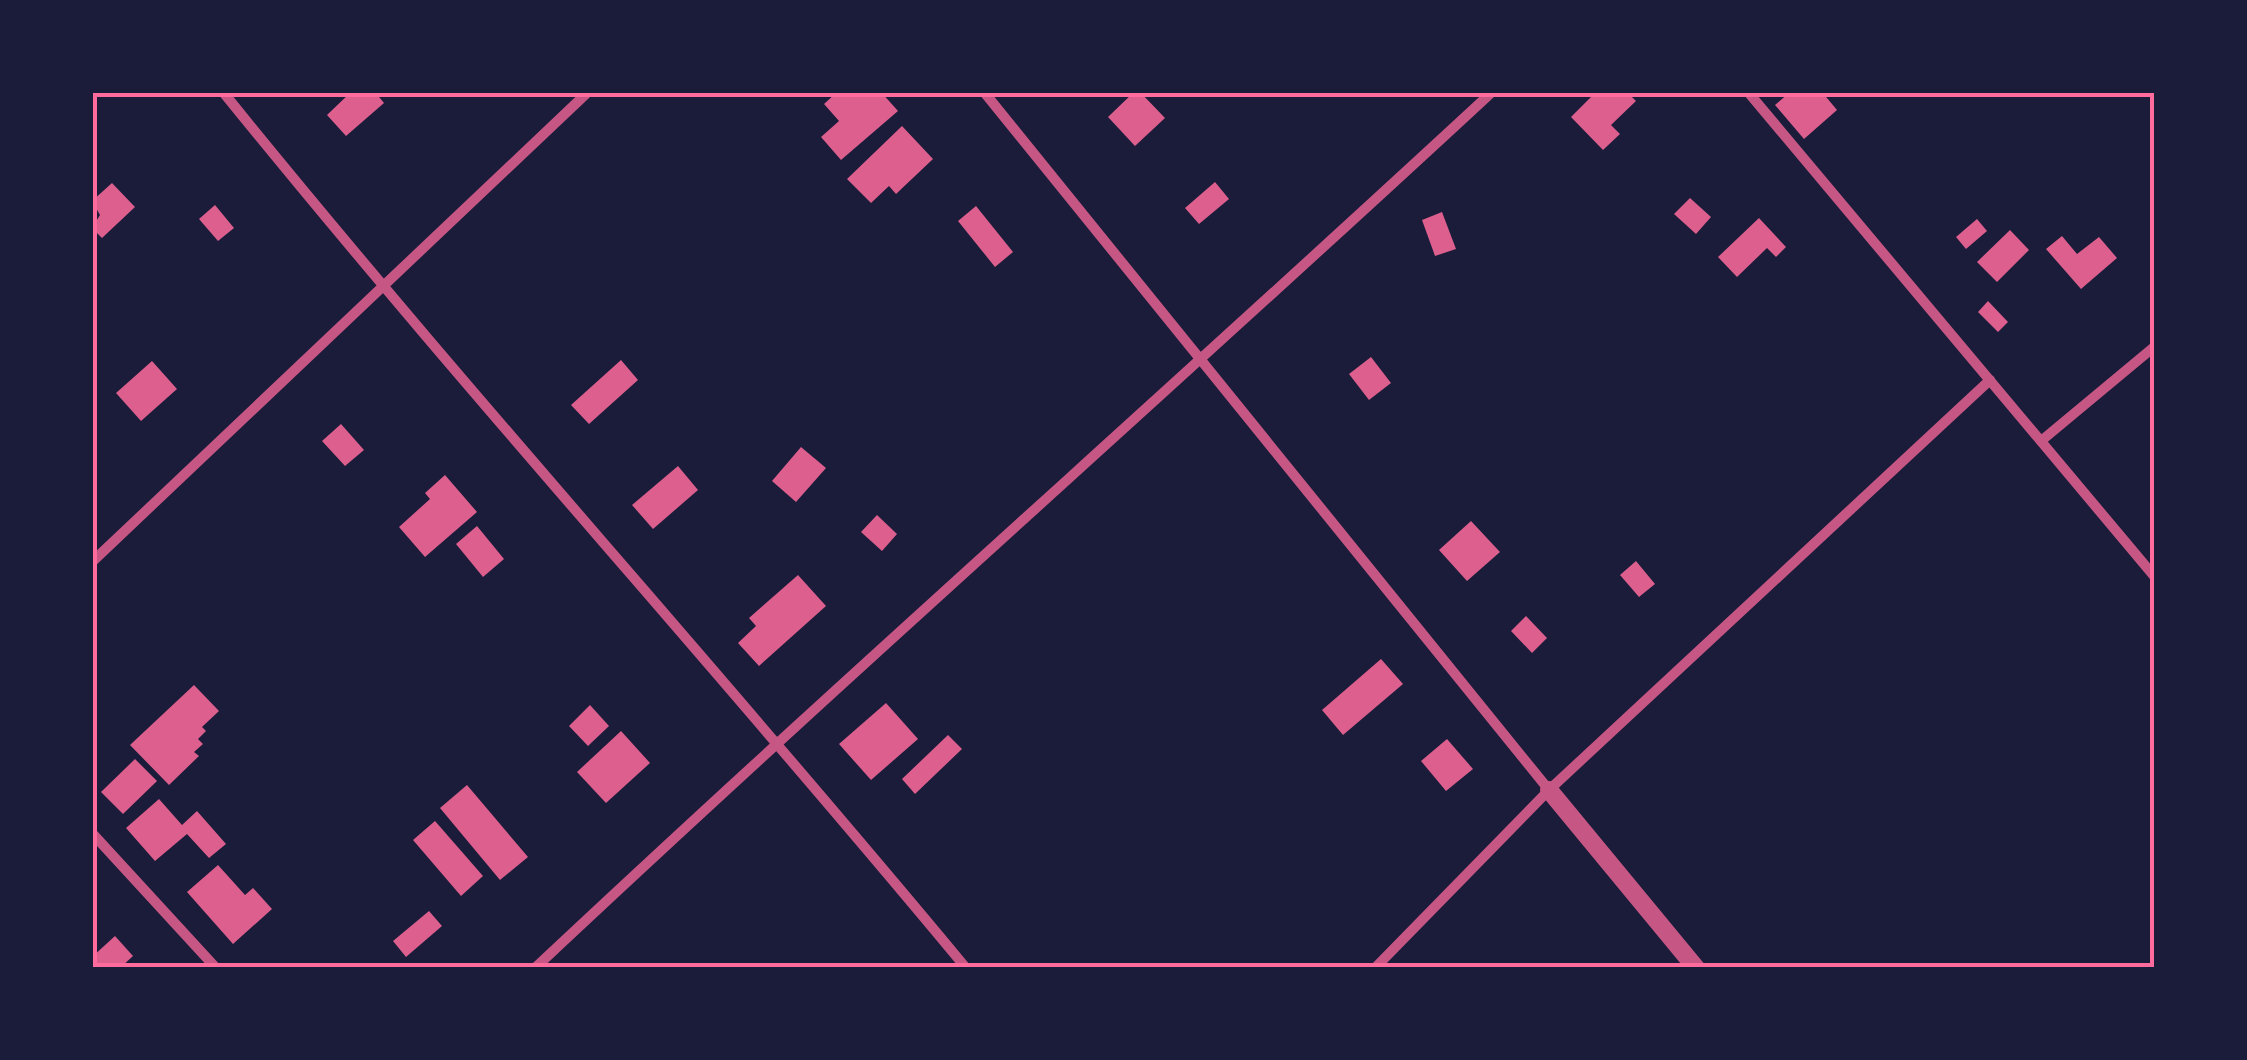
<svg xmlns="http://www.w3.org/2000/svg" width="2247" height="1060" font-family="'Titillium Web',sans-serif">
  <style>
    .building { fill: #dd5f8e }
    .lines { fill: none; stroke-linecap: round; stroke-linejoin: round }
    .minor { stroke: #c65784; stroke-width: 10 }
    .tertiary { stroke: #c65784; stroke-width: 18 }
    .neatline { fill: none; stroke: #ff6b9d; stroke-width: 4 }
  </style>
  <rect width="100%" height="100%" fill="#1b1b3a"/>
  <g class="building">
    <polygon points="351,92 375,92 384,103 346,136 327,115"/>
    <polygon points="837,92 881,92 898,111 841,160 821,137 839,121 824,104"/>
    <polygon points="1134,92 1140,92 1165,118 1135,146 1108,117"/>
    <polygon points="1596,92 1627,92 1636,101 1611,125 1620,134 1603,150 1571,117"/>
    <polygon points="1790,92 1822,92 1837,110 1804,139 1775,105"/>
    <polygon points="902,126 933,159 896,194 889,186 871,203 847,179"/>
    <polygon points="1215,182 1229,199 1199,224 1185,208"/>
    <polygon points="112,183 135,207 102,238 92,228 100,215 92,201"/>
    <polygon points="1690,198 1711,217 1696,234 1674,214"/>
    <polygon points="215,205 234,228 218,241 199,219"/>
    <polygon points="976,206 1013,252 995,267 958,221"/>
    <polygon points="1442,212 1456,249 1435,256 1422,220"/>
    <polygon points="1759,218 1786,247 1776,257 1767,248 1737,277 1718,257"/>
    <polygon points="1977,219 1987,231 1966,249 1956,237"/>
    <polygon points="2010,230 2029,250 1997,282 1977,262"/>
    <polygon points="2062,236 2077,254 2099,237 2117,258 2081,289 2046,249"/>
    <polygon points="1988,301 2008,322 1998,332 1978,312"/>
    <polygon points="1371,357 1391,383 1369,400 1349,374"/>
    <polygon points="621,360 638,380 589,424 571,405"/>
    <polygon points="152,361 177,389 141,421 116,393"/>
    <polygon points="341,424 364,450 345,466 322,441"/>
    <polygon points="801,447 826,468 796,502 772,481"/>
    <polygon points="678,466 698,490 653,529 632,505"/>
    <polygon points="445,475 477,512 425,557 399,527 430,499 425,493"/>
    <polygon points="877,515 897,534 882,551 861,532"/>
    <polygon points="1471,521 1500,552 1467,581 1439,550"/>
    <polygon points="477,526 504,559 483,577 456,544"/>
    <polygon points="1636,561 1655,584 1639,597 1620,575"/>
    <polygon points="798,575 826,606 759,666 738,643 756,626 749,618"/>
    <polygon points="1526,616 1547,638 1532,653 1511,631"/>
    <polygon points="1381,659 1403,684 1343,735 1322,710"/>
    <polygon points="194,685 219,711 202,727 206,731 198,739 203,744 194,752 199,756 169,785 130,745"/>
    <polygon points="886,703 918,739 871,780 839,744"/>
    <polygon points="590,705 609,726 588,746 569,726"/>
    <polygon points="621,731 650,763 606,803 577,772"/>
    <polygon points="948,735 962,749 915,794 902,779"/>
    <polygon points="1447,739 1473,769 1446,791 1421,761"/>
    <polygon points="135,759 157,781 123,814 101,792"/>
    <polygon points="467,785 528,857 500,880 440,808"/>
    <polygon points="159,799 182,825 197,811 226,844 209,858 187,834 155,861 126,828"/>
    <polygon points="435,821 483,876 461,896 413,840"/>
    <polygon points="218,865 245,895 253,888 272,909 233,944 187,892"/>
    <polygon points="429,911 442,926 406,957 393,941"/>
    <polygon points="115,936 133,956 120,968 92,968 92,957"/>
  </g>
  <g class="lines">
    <g class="minor">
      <path d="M223,92C464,390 722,673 966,968"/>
      <polyline points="984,92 1549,790"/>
      <polyline points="1748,92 2154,576"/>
      <polyline points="2041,441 2154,347"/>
      <polyline points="92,562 588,92"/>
      <polyline points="92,833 216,968"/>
      <path d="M535,968C850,672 1175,386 1492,92"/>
      <polyline points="1375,968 1549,790 1990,380"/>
    </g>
    <polyline class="tertiary" points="1549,790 1696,968"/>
  </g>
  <rect width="2247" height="1060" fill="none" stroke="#1b1b3a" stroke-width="190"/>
  <rect x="95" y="95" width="2057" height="870" class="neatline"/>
</svg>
